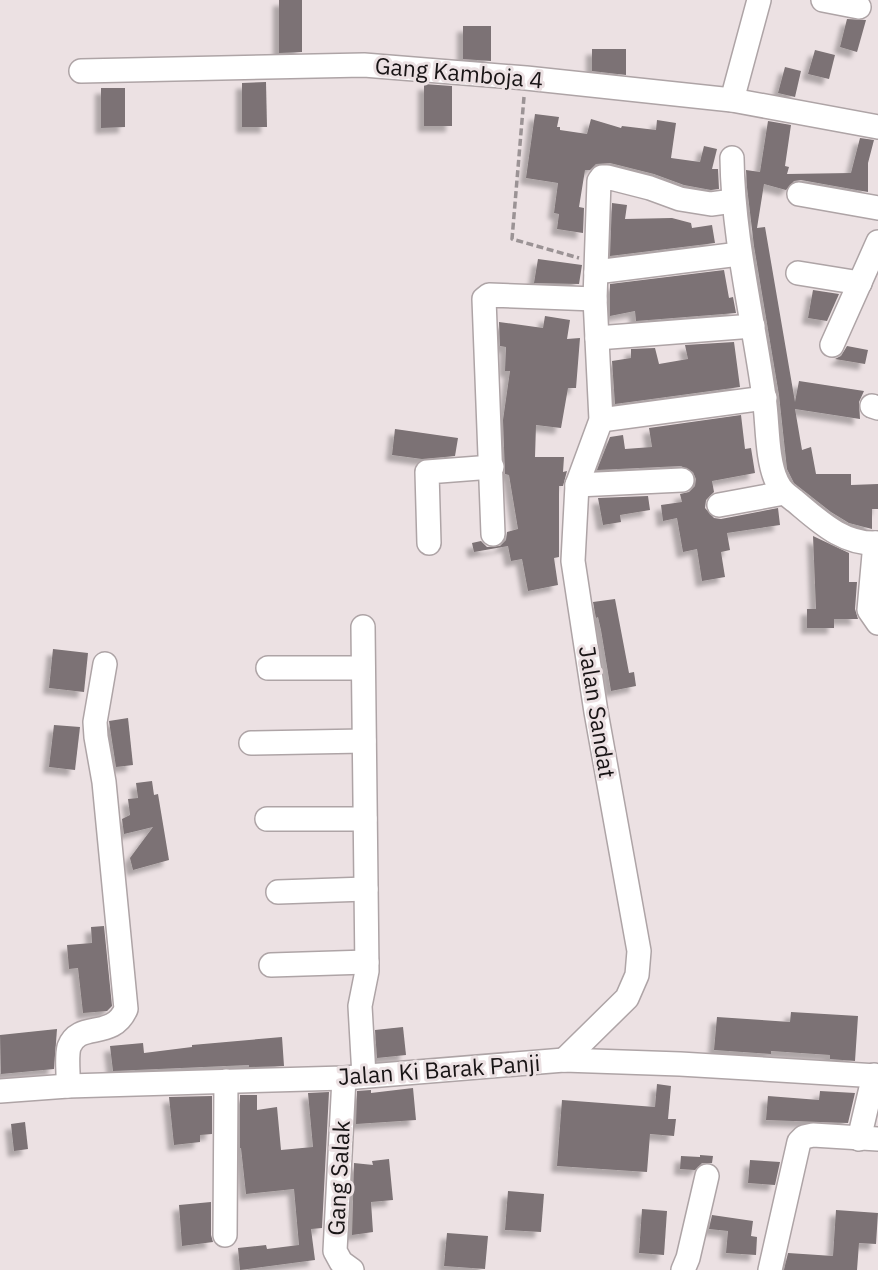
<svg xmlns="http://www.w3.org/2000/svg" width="878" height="1270" font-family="'IBM Plex Sans',sans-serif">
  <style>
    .building { fill: #7b7274; filter: url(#shadow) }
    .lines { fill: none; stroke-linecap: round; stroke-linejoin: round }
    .minor-casing { stroke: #aea4a6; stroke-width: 26 }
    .path { stroke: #9b9395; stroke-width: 3.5; stroke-dasharray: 7 3.5; stroke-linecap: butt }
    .minor { stroke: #fff; stroke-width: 23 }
    .labels { text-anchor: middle; stroke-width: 6; stroke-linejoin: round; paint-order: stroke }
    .street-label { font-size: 23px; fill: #181415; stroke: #ece1e3 }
  </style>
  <defs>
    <filter id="shadow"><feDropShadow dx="-6" dy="6" stdDeviation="2" flood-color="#0004"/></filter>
  </defs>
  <rect width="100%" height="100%" fill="#ece1e3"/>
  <g class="building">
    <polygon points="279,0 302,0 302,52 279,53"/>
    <polygon points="847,19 866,20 857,52 840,47"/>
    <polygon points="463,26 491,26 491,61 463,59"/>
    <polygon points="592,49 626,49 626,75 592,71"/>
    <polygon points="815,50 835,55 829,79 808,74"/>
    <polygon points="785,67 801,71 795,97 778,93"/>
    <polygon points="266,82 267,127 242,127 242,83"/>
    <polygon points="424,84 452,86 452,126 424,126"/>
    <polygon points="101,88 125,88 125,127 101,128"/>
    <polygon points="535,114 559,117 557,127 560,127 560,130 587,134 591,119 621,128 622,126 656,130 657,120 676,123 671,158 700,162 704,146 717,149 712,169 718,169 719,189 711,190 684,185 654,174 610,163 596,164 590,170 585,170 579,207 584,208 583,233 557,229 559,214 554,213 558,183 526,178"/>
    <polygon points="768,121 791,125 785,166 789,167 787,174 851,173 860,138 874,140 868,163 868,192 801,180 794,181 786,190 764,184 757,228 765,227 795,402 799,381 864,391 859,402 860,419 795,409 802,450 811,447 816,474 851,474 851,485 878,484 878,509 872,509 872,529 849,523 831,512 794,483 787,469 779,395 754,246 747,187 746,170 760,172"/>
    <polygon points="612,203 627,205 625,219 672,218 691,223 692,228 712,225 715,243 610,256"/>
    <polygon points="538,259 582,265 579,284 534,283"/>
    <polygon points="724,270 729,298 733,297 736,313 636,321 635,311 610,316 610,284"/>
    <polygon points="813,290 839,294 827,321 808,318"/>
    <polygon points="545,316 570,320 567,339 580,338 576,388 568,388 561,428 536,425 535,457 564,457 563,472 567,471 563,486 559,486 559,557 554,558 558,585 528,591 522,559 511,561 508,546 474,552 472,543 481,541 487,547 500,546 506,540 507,532 518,529 509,475 505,474 503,420 510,371 505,371 506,347 500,346 499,322 543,328"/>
    <polygon points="734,342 740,387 615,404 612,361 631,358 631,349 655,348 659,364 688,359 685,345"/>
    <polygon points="847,346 868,350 865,364 835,359 841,356"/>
    <polygon points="741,415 745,449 751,448 755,473 712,481 714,492 706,500 705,508 714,518 721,519 778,508 780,525 727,533 730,550 721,552 725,577 702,581 697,549 683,552 677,518 663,521 661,505 682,502 680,494 689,492 695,486 696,479 693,472 681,466 597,470 610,437 623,435 625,449 652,447 649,428"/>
    <polygon points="395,429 458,438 455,456 422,459 392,455"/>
    <polygon points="648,496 650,510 620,515 621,522 603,525 598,498"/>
    <polygon points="813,536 849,553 849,582 857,582 855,609 858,619 834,619 834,628 807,628 807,609 816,609"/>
    <polygon points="615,599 629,673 634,672 636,686 611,691 601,630 598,617 596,618 593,602"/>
    <polygon points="53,649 88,653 84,692 49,688"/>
    <polygon points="128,718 133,765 116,767 109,721"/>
    <polygon points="54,725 80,727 75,770 49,767"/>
    <polygon points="152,781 154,795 158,794 169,860 133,870 130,858 153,827 124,834 122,819 130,815 128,799 138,798 136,783"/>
    <polygon points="104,926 112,1006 107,1011 83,1013 78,968 69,969 67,945 92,943 91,927"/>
    <polygon points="791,1012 858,1016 855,1061 830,1059 830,1055 771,1051 771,1054 714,1050 717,1017 790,1022"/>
    <polygon points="403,1027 406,1055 377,1058 375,1030"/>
    <polygon points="57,1029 54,1069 1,1074 0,1035"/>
    <polygon points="282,1037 284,1066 249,1067 249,1065 113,1071 110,1046 143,1043 144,1053 192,1047 192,1045"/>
    <polygon points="657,1084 671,1086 668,1119 676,1119 674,1136 650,1134 647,1172 557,1166 562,1100 655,1107"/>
    <polygon points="413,1088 416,1120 356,1124 357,1091 371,1090 371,1093"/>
    <polygon points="820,1091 855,1093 848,1123 766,1120 768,1096 819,1100"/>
    <polygon points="329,1092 322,1228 311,1229 315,1260 240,1270 238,1248 266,1245 267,1249 299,1245 294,1189 246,1194 241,1148 240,1148 240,1095 257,1095 257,1110 277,1107 281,1150 313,1147 308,1093"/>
    <polygon points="212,1096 212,1134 200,1135 200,1142 174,1145 169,1097"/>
    <polygon points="25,1122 28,1149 14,1151 11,1124"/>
    <polygon points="700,1155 713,1156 712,1163 702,1163 695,1170 680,1169 681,1156 700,1157"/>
    <polygon points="389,1159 393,1200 371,1202 373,1232 352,1235 354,1163 373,1165 372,1161"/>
    <polygon points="750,1160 780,1162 775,1185 748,1183"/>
    <polygon points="508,1191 544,1194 541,1232 505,1230"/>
    <polygon points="211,1202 211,1235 213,1242 182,1246 179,1205"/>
    <polygon points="642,1209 667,1211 664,1255 639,1253"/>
    <polygon points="836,1210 878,1213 876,1244 859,1243 857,1270 784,1270 788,1253 833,1256"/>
    <polygon points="712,1215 753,1221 751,1236 757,1237 756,1255 726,1253 728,1231 709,1229"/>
    <polygon points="447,1233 488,1236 485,1269 444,1266"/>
  </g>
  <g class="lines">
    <g class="minor-casing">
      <g id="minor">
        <polyline points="823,0 859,7"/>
        <polyline points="81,71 364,65 526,78 732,100 878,127"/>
        <polyline points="732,100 759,0"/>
        <path d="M732,158C733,239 753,317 764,397C768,422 766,459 777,482C781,491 787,495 795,501C819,521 843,545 878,543"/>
        <polyline points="799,194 878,208"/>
        <polyline points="596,272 739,254"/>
        <polyline points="798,273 860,283"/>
        <polyline points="597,338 753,326"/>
        <polyline points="832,345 878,242"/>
        <polyline points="872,406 878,408"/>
        <polyline points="601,420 765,398"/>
        <polyline points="577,485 682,480"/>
        <polyline points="719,505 784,493"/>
        <polyline points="493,534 484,299 489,295 595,299"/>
        <polyline points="429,543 427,472 492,467"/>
        <polyline points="875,543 869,610 878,623"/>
        <polyline points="363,627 367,971 360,1006 364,1076"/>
        <polyline points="268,668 363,668"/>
        <polyline points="251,743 364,741"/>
        <polyline points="267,819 365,819"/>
        <polyline points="278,892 366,889"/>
        <polyline points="271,965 367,962"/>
        <polyline points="564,1060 627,998 637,975 639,951 596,712 573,561 577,485 601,420 595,299 599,181 602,177 607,177 650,188 680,199 711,204 733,201"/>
        <polyline points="344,1078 335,1251 341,1262 352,1270"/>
        <path d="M68,1086C69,1075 66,1058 69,1047C79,1020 112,1041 126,1009L104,782L96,737L95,722L105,664"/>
        <polyline points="0,1091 68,1086 344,1078 564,1060 680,1064 878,1076"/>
        <polyline points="859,1139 874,1075"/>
        <polyline points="225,1235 226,1081"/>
        <polyline points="683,1270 688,1258 707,1176"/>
        <polyline points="770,1270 799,1142 804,1137 813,1135 878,1139"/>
      </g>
    </g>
    <polyline class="path" points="524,97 512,239 579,258"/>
    <use href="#minor" class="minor"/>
  </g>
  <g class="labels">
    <g class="street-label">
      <text transform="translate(459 73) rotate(5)" y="8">Gang Kamboja 4</text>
      <text transform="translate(597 712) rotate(81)" y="8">Jalan Sandat</text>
      <text transform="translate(439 1070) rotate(-4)" y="8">Jalan Ki Barak Panji</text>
      <text transform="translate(339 1178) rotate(-87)" y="8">Gang Salak</text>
    </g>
  </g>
</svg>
